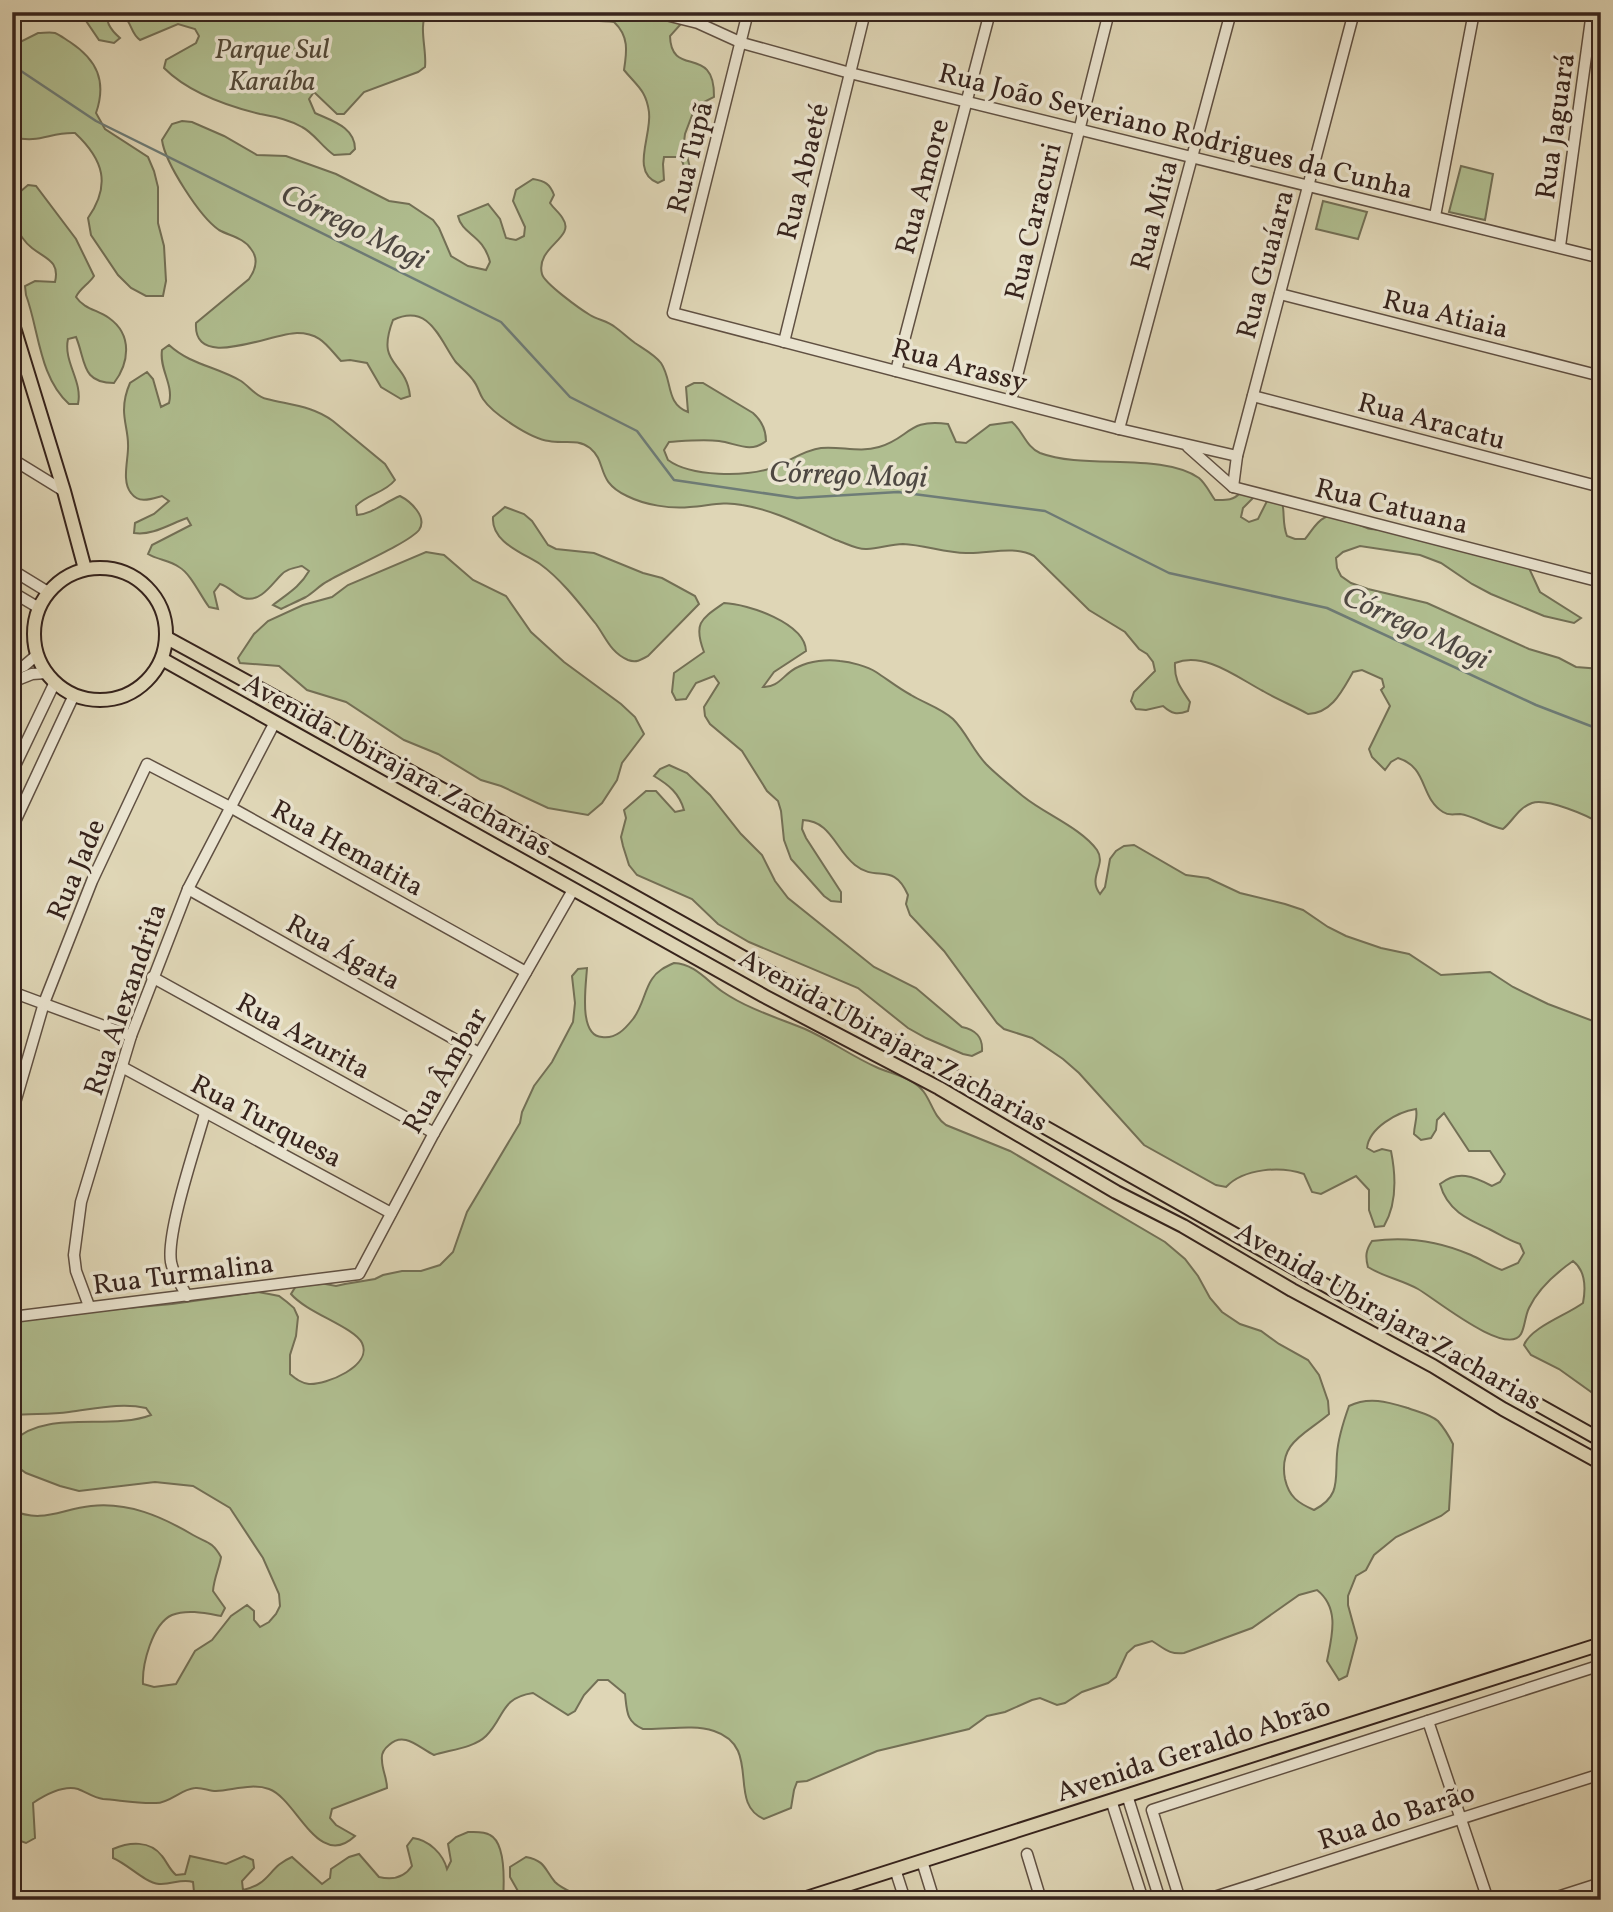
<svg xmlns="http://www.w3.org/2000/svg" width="1613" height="1912" font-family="Vollkorn,serif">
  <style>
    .green { fill: #b0be90; stroke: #737056; stroke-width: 2 }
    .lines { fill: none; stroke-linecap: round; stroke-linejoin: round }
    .stream { stroke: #6e7c77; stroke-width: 2.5 }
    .minor-casing { stroke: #605042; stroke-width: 13 }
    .major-casing { stroke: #36231c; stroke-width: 16 }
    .minor { stroke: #eae4d0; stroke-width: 10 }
    .major { stroke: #dfd6b6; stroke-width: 12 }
    .labels { text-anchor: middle; stroke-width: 7; stroke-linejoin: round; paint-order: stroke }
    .park-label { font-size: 28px; font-style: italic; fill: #544a39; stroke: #eae4d0 }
    .street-label { font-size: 28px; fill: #36231c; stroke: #eae4d0 }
    .water-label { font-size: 30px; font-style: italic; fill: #4e4842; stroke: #eae4d0 }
  </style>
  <rect width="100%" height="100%" fill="#dfd6b6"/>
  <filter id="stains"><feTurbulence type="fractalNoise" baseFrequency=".00286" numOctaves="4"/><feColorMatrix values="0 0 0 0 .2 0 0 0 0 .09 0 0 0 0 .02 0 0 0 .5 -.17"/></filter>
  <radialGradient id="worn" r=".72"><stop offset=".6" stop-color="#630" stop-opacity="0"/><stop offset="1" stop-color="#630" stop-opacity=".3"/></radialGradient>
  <g class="green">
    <path d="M80,12H108C104,23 113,32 120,38L114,43L99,40Z"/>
    <path d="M119,12H427C418,26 427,50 425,67L418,72L364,92L344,114H337L314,92L309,99L315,113C332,121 355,127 355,149L350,154L334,155C322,147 314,133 302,127C288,119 275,117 260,114C227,106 188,92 164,68L166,60L196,43L199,36L195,29L178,24L140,40C129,32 134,23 119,12Z"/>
    <path d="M579,12H696L688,16L670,36C671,79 715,43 714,97L700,104L694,110L685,134L684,142L692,177L691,201L684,203C684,186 689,172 680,157H664L663,164L664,180L658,183C630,172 652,136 649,112C646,90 637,86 624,70C627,51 629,36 614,22C601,20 589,24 579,12Z"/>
    <path d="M38,33C44,33 50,32 55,33C60,35 65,39 70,42C97,60 107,81 96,113L105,129L148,157L154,171L158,187V223L164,246L166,281L163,296H146L131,288L118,275L91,235L88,218C111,185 104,160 75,133C49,132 41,144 12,137V46Z"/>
    <path d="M182,121L192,122L224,136L257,155L286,156L336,174L389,201L409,204L433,220L439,228L451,256L468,266L486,270L490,262C483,234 462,235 458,216L488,204L500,219L506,238L516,240L524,236L525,227L513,201L516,190L533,179C545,181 550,184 554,195L550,203C554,209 560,213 563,219C576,238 535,247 542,274C544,283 580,309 590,315C598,320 608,321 615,327C622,332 628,338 635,343C644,349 655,355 661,363C673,381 665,403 688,412L686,387L694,383H703L753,413C762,421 766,429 766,441C750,454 736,443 719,441C702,439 685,441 669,442L664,450L668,460C691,477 745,477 772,468C788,462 804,450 821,448C841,446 859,453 879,447C910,438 908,418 948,424L956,442L966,443L990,425L1012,422C1023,431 1026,447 1040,453C1085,470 1161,452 1199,478C1206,484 1210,493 1215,500C1225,500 1233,501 1240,493L1254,497L1243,508L1241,517L1249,522L1258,519L1267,501L1274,499L1282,501C1285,514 1282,523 1287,536L1295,539H1305C1311,532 1316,522 1324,518C1340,509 1357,527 1371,529C1377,530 1383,529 1388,529L1529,568L1540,592L1581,618L1574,623L1544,616L1491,594L1472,584L1441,563L1420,555L1360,546L1343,552L1336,558L1337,568L1341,576L1351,583L1368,589L1427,603L1529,649L1559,658L1576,667L1601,669V824C1587,815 1547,798 1532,803C1518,808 1513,821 1503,829C1488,826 1474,816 1460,814C1453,814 1449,816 1443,812C1420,798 1428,767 1398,758L1391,762L1385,770L1372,757L1369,749L1390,706L1381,690L1384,687L1382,679L1362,670L1353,672C1342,691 1332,713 1308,714C1294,706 1278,700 1263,691C1238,678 1205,651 1175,663C1174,681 1181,688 1190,702L1188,711C1177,715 1172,714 1163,706L1146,710L1136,709L1131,701L1134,692L1155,671L1153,662L1147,654L1139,649L1125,632L1089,610L1034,556C1013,545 989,554 966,553C945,553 925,545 903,544C890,544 879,549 867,549C857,550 846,543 836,540C806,527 775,510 742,505C723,501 708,506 690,507C670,509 645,505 627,496C595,481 608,463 590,448C577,438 564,444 549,441C531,439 493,414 483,399C479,393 478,386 473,380C468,373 461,368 455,361C439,338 429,303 393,320C375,367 406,359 410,396L401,399L381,387L367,363L350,360L341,361C327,346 321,333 297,333C271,333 193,372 196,323L249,279C256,269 259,259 251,249C244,238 230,236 219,230C200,217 165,163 162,140L172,124Z"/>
    <polygon points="1461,166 1493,174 1485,220 1449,212"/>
    <path d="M28,185L36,186L76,239L94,276C88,285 80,288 76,297C84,309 98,310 109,318C133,335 129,363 114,383C81,383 86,361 76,337L68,339C63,362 83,381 78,404H69C39,377 39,330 26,295L25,286L35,281L55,282C60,261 46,259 32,248C18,237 8,214 14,197Z"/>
    <polygon points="1323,201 1367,212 1358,239 1316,229"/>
    <path d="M169,345C191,365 215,366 241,381C250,387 256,397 267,399C291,405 313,406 333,421L385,464L395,480C385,493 367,494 356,506L357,515C372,514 385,502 400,496C410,501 428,517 419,530C409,543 346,570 328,581C320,585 314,592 306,597C298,601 289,605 281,609L273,605C287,594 300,587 309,571L302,566C294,568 286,569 281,575C272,584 260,603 244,598C235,595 230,587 220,584L214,592L218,609L209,607C200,595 191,574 179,567C169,560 158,560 148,554L152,545L191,525L187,518C170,524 152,536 134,533L135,523L154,514L169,501L162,496C151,499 139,504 131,493C121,481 129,458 128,444C128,432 124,422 124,410C124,401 126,392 130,383L147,372L153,379L161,407L169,403C174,385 159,369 162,350Z"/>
    <path d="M505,507L524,514L532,521L548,545L556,549L594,553L643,573L662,578L695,596L699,604L648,656C641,660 636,663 628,660C611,653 606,638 596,624C580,604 561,579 540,564C523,553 491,542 493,517Z"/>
    <polygon points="426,552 444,555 473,580 506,596 531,632 564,662 621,704 635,717 644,734 622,763 617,780 602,803 588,815 548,808 501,786 481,780 438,754 404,740 346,702 307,690 279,666 240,663 238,658 254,634 268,621 303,605 332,597 348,585"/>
    <path d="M724,603C748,604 805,623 806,651L774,672L763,687C779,688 784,673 798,667C810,661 827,659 840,661C850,662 867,666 876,672C887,679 898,688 911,695C924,703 941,708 953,719C967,733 973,751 987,765C998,776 1012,787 1024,797C1045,814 1081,828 1097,850C1107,865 1087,877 1100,894L1105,887L1110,859L1116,851L1124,846L1134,845L1186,875L1208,878L1240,893L1285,904L1303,910L1328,927L1346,936L1381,948L1409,954L1441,975L1490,972L1513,987L1548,1004L1601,1024V1399L1559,1369L1531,1355L1524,1345C1531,1327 1567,1315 1583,1303C1586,1287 1586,1271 1573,1261C1556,1273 1538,1289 1529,1308C1525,1316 1525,1327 1521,1334C1507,1358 1434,1298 1418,1289C1402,1280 1384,1277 1368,1267C1365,1256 1366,1250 1372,1241C1407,1236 1439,1241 1471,1255C1482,1260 1491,1266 1502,1270L1518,1263L1524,1253L1520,1244C1508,1240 1501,1235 1489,1229C1467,1219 1447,1210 1440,1184C1458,1170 1473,1176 1492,1186L1500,1182L1505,1174L1490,1151H1469L1444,1113L1437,1120L1436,1130L1431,1138L1421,1140L1414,1134C1414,1125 1418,1118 1416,1109C1397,1112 1369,1128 1367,1148L1374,1152L1382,1149L1391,1151C1396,1176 1397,1204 1384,1226L1375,1227L1369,1210V1190L1356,1176L1321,1194L1312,1192L1304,1174C1281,1166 1244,1168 1226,1187L1216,1185L1144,1145L1079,1073L1063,1059L1032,1038L1004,1029L997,1023L944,951L910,915L906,904L908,895C893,861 877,883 855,865C835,849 831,821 803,820L802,829L806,838L841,892V902L831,901L824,896L791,859L784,840L781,811L778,801L767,791L742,751L710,724L705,716L704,707L719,683L714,676L696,683L686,699L676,700L672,692L674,673L704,652C693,623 701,619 724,603Z"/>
    <path d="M669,765L687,773L710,795L741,834L762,855L775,881L788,898L874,967L916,988L962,1027C976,1030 983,1037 982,1051L972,1056L963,1054L926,1038L908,1028L858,988L749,942L718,924L692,899L637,875L629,865L623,846L621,837L626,818L624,810L646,791H656L675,812L684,810C679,793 669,785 654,776L660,769Z"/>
    <path d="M674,963C695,964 707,981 723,992C748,1009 778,1018 805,1029C830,1040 851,1056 876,1067C887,1072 900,1075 911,1081C932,1092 929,1113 946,1125L1010,1151L1165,1242L1185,1259L1198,1276L1210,1298L1222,1312L1240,1324L1261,1331L1279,1344L1308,1360L1319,1375L1328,1401L1329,1414C1306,1434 1278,1442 1285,1479C1289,1497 1298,1503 1314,1510C1341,1496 1335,1480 1337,1454C1338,1439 1344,1420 1349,1406C1369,1396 1388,1402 1408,1408C1418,1412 1430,1414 1438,1421C1444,1428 1449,1436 1453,1444L1449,1510L1441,1516L1396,1537L1374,1555L1366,1570L1356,1576L1348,1596V1605L1357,1638L1347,1676L1339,1680L1327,1661C1332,1636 1340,1608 1317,1590L1299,1595L1252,1628L1184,1653C1169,1655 1164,1648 1152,1641L1135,1646L1127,1653L1116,1677L1108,1683L1082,1692L1065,1703L1057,1705L1040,1698L1032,1700L1005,1712L987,1716L969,1729L877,1751L807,1781L797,1782L794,1790L791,1808L764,1819C726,1803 763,1747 714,1731C692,1724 666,1730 643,1729C626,1722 627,1711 625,1694L608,1680H598L584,1695L575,1711L568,1715L533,1693C500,1698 505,1717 486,1736C474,1748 449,1750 434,1755C418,1747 404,1731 389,1745C384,1749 381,1754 382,1760C382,1770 387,1778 387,1788L332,1809L330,1818L336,1825L355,1836C318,1871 297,1799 269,1789C252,1783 233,1790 216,1791C209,1791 202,1787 195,1788C181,1789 170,1803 156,1803C140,1804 118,1800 103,1799C94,1798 86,1792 78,1789C63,1785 45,1795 33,1803L35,1838L26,1843L12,1838V1510C42,1524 61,1509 91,1506C128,1502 161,1516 193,1535C207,1543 212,1541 221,1557C219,1569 214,1578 213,1591L225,1608L221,1616C205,1613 187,1609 172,1615C152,1624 142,1665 143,1684L154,1687L176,1684L195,1651L212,1640L231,1616L247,1605L254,1611V1620L260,1627L269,1622L276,1614L280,1606L279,1594L263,1558L230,1508L193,1486L155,1482L79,1491L60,1486L26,1473L19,1468L12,1450L14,1441C45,1409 111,1431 151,1415L146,1408C121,1402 94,1409 69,1412C50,1415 31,1413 12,1415V1323L41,1316L172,1304L258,1292L269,1294L279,1296L287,1302L294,1308L298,1317L296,1336L290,1355V1374C296,1379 301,1383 309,1384C326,1385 373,1366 362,1343C354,1327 307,1313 291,1294L296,1286L315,1282L336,1286L345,1284L375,1279L383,1275L402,1271H421L440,1265L453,1252L467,1212L520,1123L522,1112L534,1086L552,1062L573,1022L575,1003L572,976L578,969L587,968C586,985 578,1036 602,1037C616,1039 625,1029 633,1019C643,1006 644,991 652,979C657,971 665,967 674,963Z"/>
    <path d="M468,1832C475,1832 484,1831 490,1835C506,1843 504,1885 503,1900H190L194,1892L193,1882C181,1878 172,1885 159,1884C144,1882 129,1865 113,1858V1849C129,1842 150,1840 162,1856C167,1862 169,1869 176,1875L185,1874L190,1856L226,1864L244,1856L253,1860L254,1868L242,1881L243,1890C271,1884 268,1867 292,1857L322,1884L330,1878L331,1869L349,1857L359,1854L379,1877C392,1880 404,1878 412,1866L407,1846L413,1838C429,1840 443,1854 447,1869L451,1861L448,1844L456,1837Z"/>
    <path d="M526,1857C546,1861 544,1869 555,1882C563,1890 576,1893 585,1900H523L510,1877V1867Z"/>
  </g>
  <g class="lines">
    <polyline class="stream" points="12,65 96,121 501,322 570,397 637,431 674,480 797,498 898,492 1045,511 1169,573 1327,608 1536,705 1601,730"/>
    <g class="minor-casing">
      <g id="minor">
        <polyline points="654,12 698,23 742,43 850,73 1601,258"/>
        <polyline points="748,12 673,313 1119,429 1237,456"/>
        <polyline points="1435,216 1474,12"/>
        <polyline points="1560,246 1592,12"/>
        <polyline points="1280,294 1601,376"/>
        <polyline points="784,342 865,12"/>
        <polyline points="896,371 990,12"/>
        <polyline points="1253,396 1601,487"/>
        <polyline points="1011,400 1109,12"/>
        <polyline points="1119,429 1231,12"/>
        <polyline points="1188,447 1233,487 1601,582"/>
        <polyline points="12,459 64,491"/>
        <polyline points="1233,487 1237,456 1354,12"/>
        <polyline points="12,570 48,592"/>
        <polyline points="12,592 39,608"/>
        <polyline points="12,671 24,666 37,655"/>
        <polyline points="12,682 32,674 46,673"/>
        <polyline points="12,772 55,682"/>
        <polyline points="12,828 74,695"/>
        <polyline points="188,889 479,1053"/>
        <polyline points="152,977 434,1133"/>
        <polyline points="12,992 131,1036"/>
        <polyline points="122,1067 391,1213"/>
        <polyline points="12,1113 44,1003 92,881 147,764 230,807 526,972"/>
        <path d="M187,1296C182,1286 173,1274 171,1262C166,1233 196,1145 205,1113"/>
        <polyline points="89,1306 76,1271 74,1255 81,1202 131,1036 188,889 275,722"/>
        <polyline points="12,1317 359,1274 434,1133 573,890"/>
        <polyline points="1428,1721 1488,1900"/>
        <polyline points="1127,1795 1160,1900"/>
        <polyline points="1111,1800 1143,1900"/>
        <polyline points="1027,1854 1041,1900"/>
        <polyline points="922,1861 934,1900"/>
        <polyline points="895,1869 905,1900"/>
        <polyline points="1180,1900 1152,1810 1601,1665"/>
        <polyline points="1205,1900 1601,1774"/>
        <polyline points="1548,1900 1601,1883"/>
      </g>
    </g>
    <g class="major-casing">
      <g id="major">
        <polyline points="12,321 64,491 85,569"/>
        <circle cx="100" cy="634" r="66"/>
        <path d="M167,638C648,900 1123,1173 1601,1440"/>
        <polyline points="162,659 764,996 939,1088 1116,1192 1183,1226 1292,1290 1433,1366 1503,1409 1601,1463"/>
        <polyline points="800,1900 1601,1644"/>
      </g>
    </g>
    <use href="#minor" class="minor"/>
    <use href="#major" class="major"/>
  </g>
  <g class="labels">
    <g class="park-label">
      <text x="272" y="58">Parque Sul<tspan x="272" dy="32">Karaíba</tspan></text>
    </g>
    <g class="street-label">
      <text transform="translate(1554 126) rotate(-82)" y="10">Rua Jaguará</text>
      <text transform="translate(1176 130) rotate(14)" y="10">Rua João Severiano Rodrigues da Cunha</text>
      <text transform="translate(689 157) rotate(-76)" y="10">Rua Tupã</text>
      <text transform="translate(802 171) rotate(-76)" y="10">Rua Abaeté</text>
      <text transform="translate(921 186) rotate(-75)" y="10">Rua Amore</text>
      <text transform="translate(1153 215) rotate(-75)" y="10">Rua Mita</text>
      <text transform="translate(1032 221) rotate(-76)" y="10">Rua Caracuri</text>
      <text transform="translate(1264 264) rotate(-75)" y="10">Rua Guaíara</text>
      <text transform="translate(1446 313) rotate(14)" y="10">Rua Atiaia</text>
      <text transform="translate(960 364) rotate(15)" y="10">Rua Arassy</text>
      <text transform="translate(1432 420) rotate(15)" y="10">Rua Aracatu</text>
      <text transform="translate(1392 505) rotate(14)" y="10">Rua Catuana</text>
      <text transform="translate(398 764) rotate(29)" y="10">Avenida Ubirajara Zacharias</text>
      <text transform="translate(348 847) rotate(29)" y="10">Rua Hematita</text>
      <text transform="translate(75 869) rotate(-67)" y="10">Rua Jade</text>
      <text transform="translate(344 951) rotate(29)" y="10">Rua Ágata</text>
      <text transform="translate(124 999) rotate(-71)" y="10">Rua Alexandrita</text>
      <text transform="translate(304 1035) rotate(29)" y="10">Rua Azurita</text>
      <text transform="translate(894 1039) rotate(29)" y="10">Avenida Ubirajara Zacharias</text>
      <text transform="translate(444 1070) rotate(-60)" y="10">Rua Âmbar</text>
      <text transform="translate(267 1120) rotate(28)" y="10">Rua Turquesa</text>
      <text transform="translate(183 1273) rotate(-7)" y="10">Rua Turmalina</text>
      <text transform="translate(1389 1315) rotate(30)" y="10">Avenida Ubirajara Zacharias</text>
      <text transform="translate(1193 1748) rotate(-18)" y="10">Avenida Geraldo Abrão</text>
      <text transform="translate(1396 1815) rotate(-18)" y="10">Rua do Barão</text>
    </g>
    <g class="water-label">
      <text transform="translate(354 226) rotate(26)" y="10">Córrego Mogi</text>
      <text transform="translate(848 474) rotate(2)" y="10">Córrego Mogi</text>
      <text transform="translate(1416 627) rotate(25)" y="10">Córrego Mogi</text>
    </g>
  </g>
  <rect width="1613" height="1912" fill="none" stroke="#dfd6b6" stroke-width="42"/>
  <rect x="14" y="14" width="1585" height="1884" fill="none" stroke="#36231c" stroke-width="3.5"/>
  <rect x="21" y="21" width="1571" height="1870" fill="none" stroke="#36231c" stroke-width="2"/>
  <rect width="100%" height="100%" filter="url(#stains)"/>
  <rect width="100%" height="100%" fill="url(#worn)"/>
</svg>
